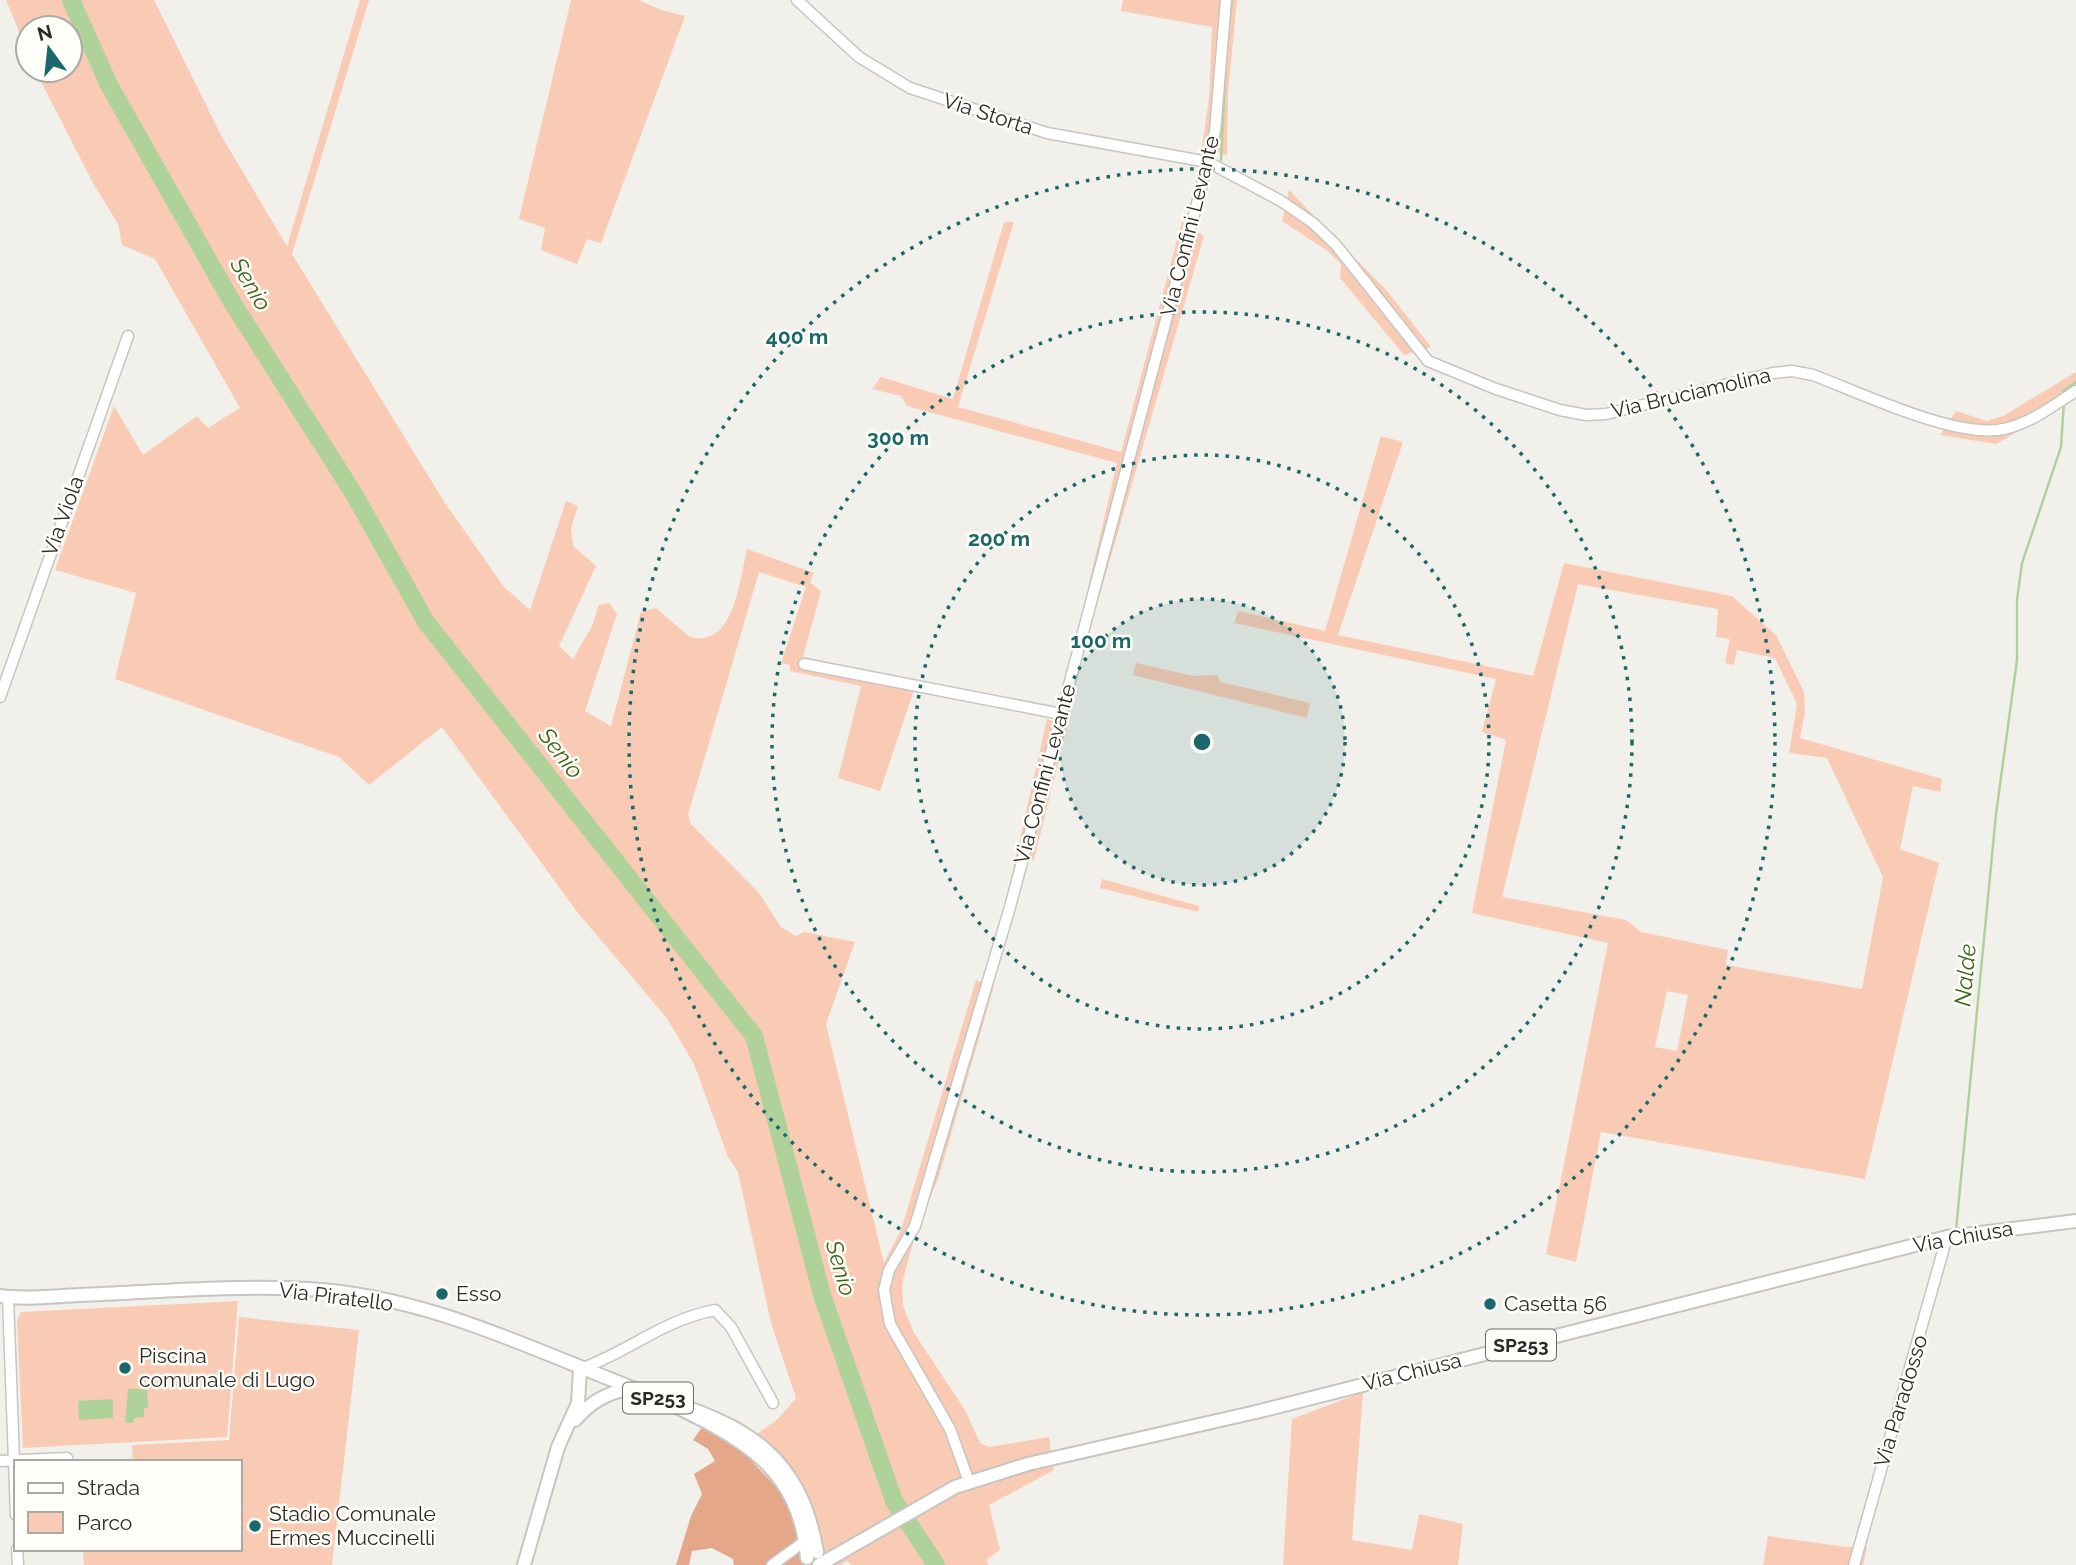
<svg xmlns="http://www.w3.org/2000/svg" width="2076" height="1565" font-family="Raleway,sans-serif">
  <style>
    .green { fill: #f9cbb5; fill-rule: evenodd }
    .forest { fill: #e4a789 }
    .water { fill: #afd29b }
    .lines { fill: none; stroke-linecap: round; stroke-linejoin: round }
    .stream { stroke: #afd29b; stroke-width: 2.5 }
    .river { stroke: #afd29b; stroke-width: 18 }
    .minor-casing { stroke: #c7c5c0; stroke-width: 13 }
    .major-casing { stroke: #c7c5c0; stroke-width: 16 }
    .minor { stroke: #fff; stroke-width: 10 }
    .major { stroke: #fff; stroke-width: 12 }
    .ring { fill: none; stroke: #1a686b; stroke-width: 3.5; stroke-dasharray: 3.5 7 }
    .poi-dot { fill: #1a686b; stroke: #fffef9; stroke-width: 2.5 }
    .labels { text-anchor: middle; stroke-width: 5; stroke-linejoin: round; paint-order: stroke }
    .shield { fill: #fffef9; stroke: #6a6a67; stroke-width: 2 }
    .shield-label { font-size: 19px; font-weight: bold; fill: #2a2a28 }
    .street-label { font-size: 21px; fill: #2a2a28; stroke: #fffef9 }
    .poi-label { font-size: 21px; fill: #2a2a28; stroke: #fffef9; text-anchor: start }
    .water-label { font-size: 23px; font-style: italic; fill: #3c651a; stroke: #fffef9 }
    .centre { fill: #1a686b; stroke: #fffef9; stroke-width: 3.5 }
    .ring-label { font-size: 21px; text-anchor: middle; font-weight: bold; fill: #1a686b; stroke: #fffef9; stroke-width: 5; stroke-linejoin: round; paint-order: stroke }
  </style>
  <rect width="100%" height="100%" fill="#f2f0eb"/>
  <g class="green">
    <path d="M6,0H154L222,137L287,246L360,0H369L292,254L445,503L504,587L530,610L566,501L578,506L571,528L573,546L596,566L559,646L573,659L592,626L599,605L609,603L617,614L585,711L611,726L641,612L656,608L690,637C734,649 740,579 747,549L814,573L810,582L821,591L803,657L932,683L929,693L914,690L880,791L838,778L861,686L790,671V665L781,663L806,587L759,572L688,815L691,824L759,893L781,927L796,936L804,932L855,942L826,1024L884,1263L901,1230L976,980L994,986L939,1176L915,1235L902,1284L903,1306L914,1333L965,1410L980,1443L989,1447L1049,1437L1054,1470L989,1505L1000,1550L986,1560L989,1565H851L847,1561L841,1565H802C797,1508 761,1454 709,1429L736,1419L757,1434L778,1419L796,1398L771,1323L738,1172L728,1157L694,1064L666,1017L578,913L442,727L369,785L339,757L115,679L136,593L55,570L114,406L143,455L197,416L208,428L240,408L155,259L122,245L118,224L93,183L35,70H70V28H28V53Z"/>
    <polygon points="571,0 639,0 661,10 685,16 601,243 587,239 577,264 541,250 545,228 519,219"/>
    <polygon points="1123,0 1237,0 1228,93 1227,156 1202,146 1209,99 1212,27 1121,11"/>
    <polygon points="1289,190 1388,292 1431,347 1404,355 1340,278 1341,264 1329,252 1282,221"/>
    <polygon points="1182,221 1204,236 1100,594 1088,588 1117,463 907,406 901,396 872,389 881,377 953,399 1004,222 1014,222 958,407 1121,452"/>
    <polygon points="2076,372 2076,398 1996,444 1940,435 1956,411 1987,421 2003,416"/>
    <path d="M1381,436L1403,442L1338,635L1533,676L1564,563L1732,596L1776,635L1804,692L1805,712L1800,738L1942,779L1940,792L1913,786L1900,849L1939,863L1865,1179L1601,1132L1576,1262L1546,1254L1608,943L1472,913L1506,740L1482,732L1496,679L1234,623L1238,611L1325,631ZM1578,584L1718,609L1716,637L1730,639L1725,663L1734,665L1737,650L1775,658L1797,704L1789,753L1827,758L1883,877L1862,989L1726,965L1728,950L1641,932L1626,920L1502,897ZM1667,991L1688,995L1677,1051L1655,1047Z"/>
    <polygon points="1136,663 1193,676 1217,675 1221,682 1310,703 1307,718 1133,675"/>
    <polygon points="1047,719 1067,727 1034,860 1014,865"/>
    <polygon points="1102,879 1199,906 1198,912 1100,888"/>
    <polygon points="238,1301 227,1437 23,1448 17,1321 21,1312"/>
    <polygon points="239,1317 359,1330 332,1565 84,1565 83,1549 240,1549 240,1462 133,1462 132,1445 229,1440"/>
    <polygon points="1363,1392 1352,1540 1412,1550 1419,1514 1463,1524 1458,1565 1283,1565 1292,1419"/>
    <polygon points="1768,1536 1846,1547 1867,1547 1863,1565 1763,1565"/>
  </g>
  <polygon class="forest" points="702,1427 733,1441 790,1502 799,1537 802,1565 734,1565 733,1559 712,1548 692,1551 689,1565 676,1565 691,1516 702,1494 694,1474 715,1461 708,1449 693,1440"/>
  <g class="water">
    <polygon points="128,1389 147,1389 148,1408 144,1408 144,1417 134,1418 133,1423 125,1423"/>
    <polygon points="113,1399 113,1418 79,1420 78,1401"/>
  </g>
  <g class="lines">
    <g class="stream">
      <polyline points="1228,31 1232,0"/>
      <polyline points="1221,160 1226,55"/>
      <polyline points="2063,394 2063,391 2076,382"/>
      <polyline points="1956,1230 1996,814 2017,660 2017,600 2022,563 2061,447 2064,401"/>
      <polyline points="1913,1339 1940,1248"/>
    </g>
    <polyline class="river" points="71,0 109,85 232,302 354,494 426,622 754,1036 822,1295 894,1501 936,1565"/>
    <g class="minor-casing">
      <g id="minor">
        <path d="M797,0L859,57L910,88L1047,133L1208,162L1281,201L1313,223L1336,245L1428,361L1496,389L1560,410L1586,415L1606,414L1773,373L1792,371L1813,375C1861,393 1956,439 2004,429C2031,423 2054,405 2076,391"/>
        <polyline points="804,664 1061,714"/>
        <polyline points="0,697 128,336"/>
        <polyline points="8,1297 16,1515"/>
        <path d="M580,1369C629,1352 660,1321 715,1310L731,1327L773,1403"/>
        <polyline points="0,1461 67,1458"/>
        <polyline points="969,1482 950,1429 890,1324 884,1290 889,1270 915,1226 1010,907 1208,162 1215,131 1226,0"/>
        <polyline points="17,1549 18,1565"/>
        <polyline points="772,1565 805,1541"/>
        <polyline points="1854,1565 1947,1237"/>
      </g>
    </g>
    <g class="major-casing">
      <g id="major">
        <path d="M0,1296C26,1300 54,1296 80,1295C156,1292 231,1285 307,1289C430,1295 543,1355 656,1397"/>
        <path d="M575,1420C592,1401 605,1394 630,1388"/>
        <path d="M807,1558C799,1461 732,1434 656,1397C744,1425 800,1452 817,1552"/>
        <polyline points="524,1565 558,1447 578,1403 580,1369"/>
        <polyline points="819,1565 955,1487 1028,1464 1256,1412 1947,1237 2076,1221"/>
      </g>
    </g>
    <use href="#minor" class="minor"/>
    <use href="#major" class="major"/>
  </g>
  <circle cx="1202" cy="742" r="143" fill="#1a686b" fill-opacity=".12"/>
  <g class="ring">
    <circle cx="1202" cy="742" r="143"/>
    <circle cx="1202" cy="742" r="287"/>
    <circle cx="1202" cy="742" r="430"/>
    <circle cx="1202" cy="742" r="573"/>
  </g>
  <g class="poi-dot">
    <circle cx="442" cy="1294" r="7"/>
    <circle cx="1490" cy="1304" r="7"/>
    <circle cx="125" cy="1368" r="7"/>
    <circle cx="255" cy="1526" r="7"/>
  </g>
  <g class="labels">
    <g class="shield">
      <rect x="1486" y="1329.5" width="70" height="31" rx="5"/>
      <rect x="623" y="1382.5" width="70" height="31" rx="5"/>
    </g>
    <g class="shield-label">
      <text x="1521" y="1352">SP253</text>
      <text x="658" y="1405">SP253</text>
    </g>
    <g class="street-label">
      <text transform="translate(988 114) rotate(18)" y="7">Via Storta</text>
      <text transform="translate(1190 226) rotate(-76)" y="7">Via Confini Levante</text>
      <text transform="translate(1691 393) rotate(-13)" y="7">Via Bruciamolina</text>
      <text transform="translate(63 516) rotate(-70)" y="7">Via Viola</text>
      <text transform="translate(1045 774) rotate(-75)" y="7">Via Confini Levante</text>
      <text transform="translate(1963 1237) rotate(-10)" y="7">Via Chiusa</text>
      <text transform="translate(336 1297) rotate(7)" y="7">Via Piratello</text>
      <text transform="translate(1412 1372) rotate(-14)" y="7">Via Chiusa</text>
      <text transform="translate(1901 1401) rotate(-73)" y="7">Via Paradosso</text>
    </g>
    <g class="poi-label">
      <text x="456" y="1301">Esso</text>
      <text x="1504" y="1311">Casetta 56</text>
      <text x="139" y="1363">Piscina<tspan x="139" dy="24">comunale di Lugo</tspan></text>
      <text x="269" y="1521">Stadio Comunale<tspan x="269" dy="24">Ermes Muccinelli</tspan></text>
    </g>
    <g class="water-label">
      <text transform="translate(251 284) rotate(59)" y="8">Senio</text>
      <text transform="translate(561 753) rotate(52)" y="8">Senio</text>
      <text transform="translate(1965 975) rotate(-85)" y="8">Nalde</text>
      <text transform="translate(841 1268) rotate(74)" y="8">Senio</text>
    </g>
  </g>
  <circle cx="1202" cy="742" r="10" class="centre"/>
  <g class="ring-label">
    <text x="797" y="344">400 m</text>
    <text x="898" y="445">300 m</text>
    <text x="999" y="546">200 m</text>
    <text x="1101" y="648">100 m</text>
  </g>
  <rect x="14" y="1460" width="228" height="91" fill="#fffef9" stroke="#aaa9a5" stroke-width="2"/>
  <rect x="28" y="1483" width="35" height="10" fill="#ffffff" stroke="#aaa9a5" stroke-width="2"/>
  <text x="77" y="1495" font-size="21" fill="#2a2a28">Strada</text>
  <rect x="28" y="1512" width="35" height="21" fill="#f9cbb5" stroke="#aaa9a5" stroke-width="2"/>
  <text x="77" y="1530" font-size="21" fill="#2a2a28">Parco</text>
  <g transform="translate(49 49) rotate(345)"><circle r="33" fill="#fffef9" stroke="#aaa9a5" stroke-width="2"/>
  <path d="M0-5L12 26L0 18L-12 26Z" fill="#1a686b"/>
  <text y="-10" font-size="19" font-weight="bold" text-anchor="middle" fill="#2a2a28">N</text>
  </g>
</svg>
